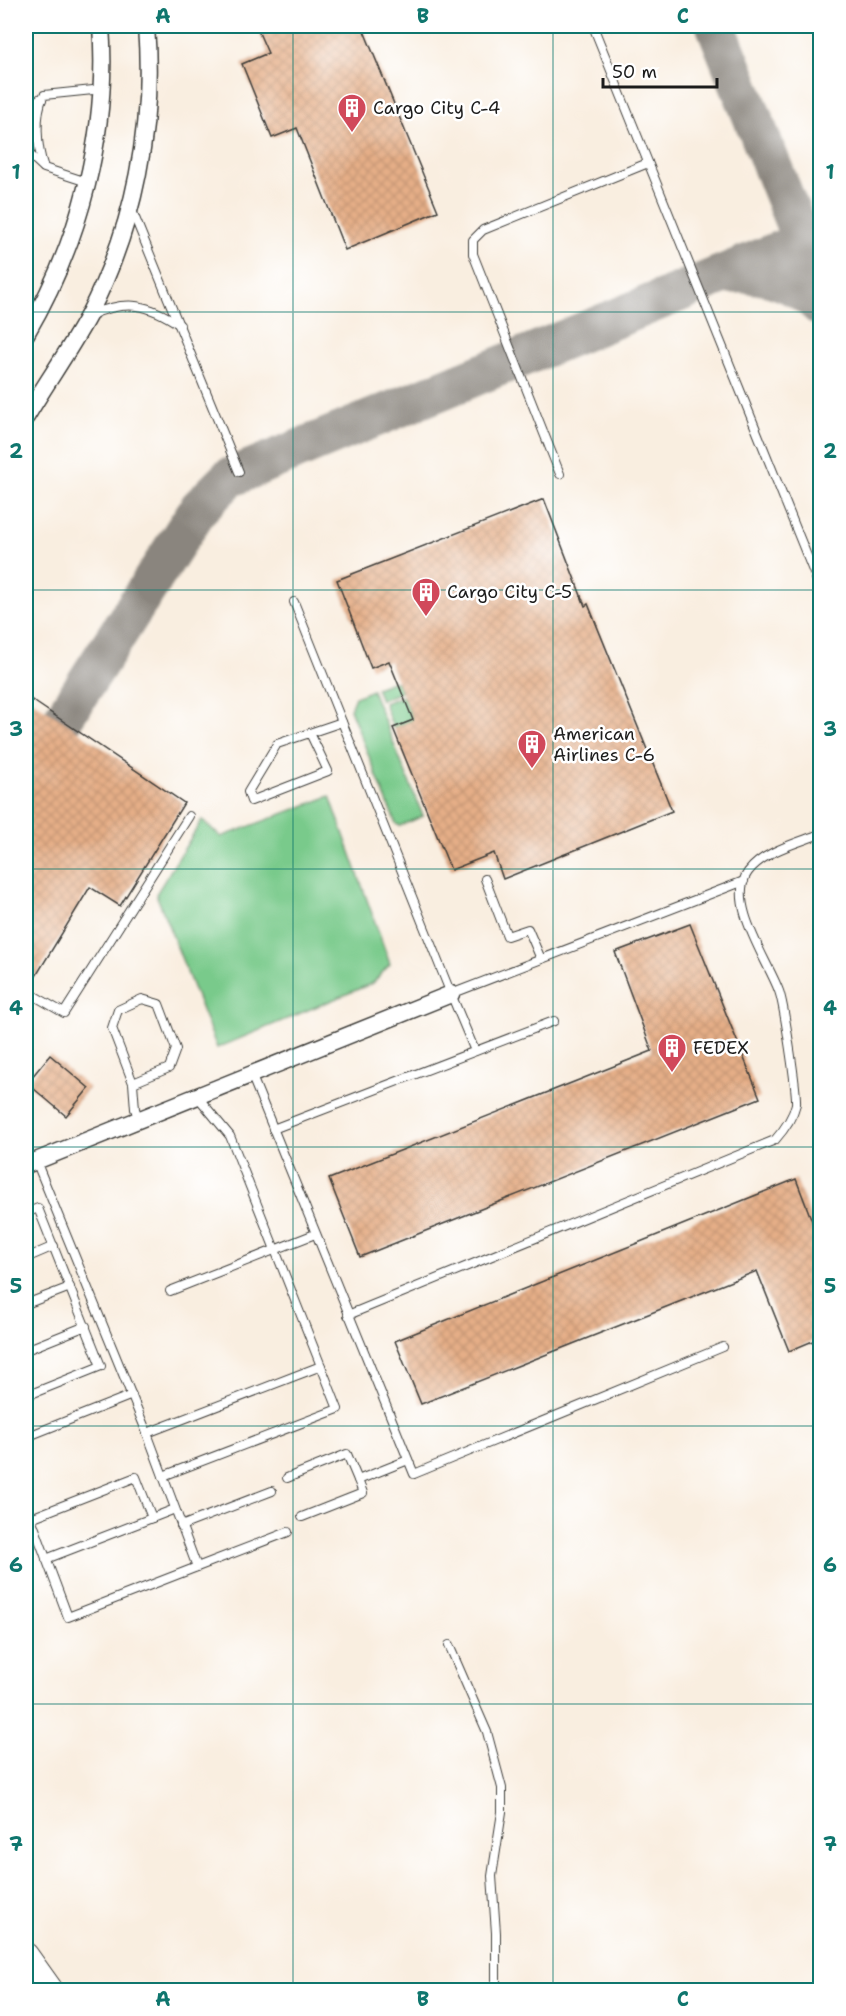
<svg xmlns="http://www.w3.org/2000/svg" width="846" height="2016" font-family="'Shantell Sans',sans-serif">
  <style>
    .grass { fill: #79ca8b; stroke: #4a7354; stroke-width: 1.5 }
    .lines { fill: none; stroke-linecap: round; stroke-linejoin: round }
    .taxiway { stroke: #8a857e; stroke-width: 40 }
    .building { fill: url(#building-cross-hatch) }
    .lane-casing { stroke: #3d3c39; stroke-width: 10 }
    .street-casing { stroke: #3d3c39; stroke-width: 19 }
    .secondary-casing { stroke: #3d3c39; stroke-width: 26 }
    .lane { stroke: #fff; stroke-width: 8 }
    .street { stroke: #fff; stroke-width: 16 }
    .secondary { stroke: #fff; stroke-width: 24 }
    .grid { fill: none; stroke: #0f766e; stroke-width: 1.5; stroke-opacity: 0.55 }
    .labels { text-anchor: middle; stroke-width: 5; stroke-linejoin: round; paint-order: stroke }
    .poi-label { font-size: 18px; fill: #1c1c1c; stroke: #fff; text-anchor: start }
    .neatline { fill: none; stroke: #0f766e; stroke-width: 2 }
    .grid-label { font-size: 20px; text-anchor: middle; font-weight: bold; fill: #0f766e }
  </style>
  <defs>
    <pattern id="building-cross-hatch" width="8" height="8" patternUnits="userSpaceOnUse" patternTransform="scale(1.5)"><rect width="8" height="8" fill="#e5ae87"/><path d="M0 0l8 8M0 8l8-8" fill="none" stroke="#c49574"/></pattern>
  </defs>
  <rect width="100%" height="100%" fill="#fff"/>
  <filter id="ink" filterUnits="userSpaceOnUse"><feTurbulence type="fractalNoise" baseFrequency=".0167" numOctaves="2"/><feDisplacementMap in="SourceGraphic" scale="12" xChannelSelector="R" yChannelSelector="G"/><feConvolveMatrix kernelMatrix="1 2 1 2 8 2 1 2 1" color-interpolation-filters="sRGB"/></filter>
  <filter id="wash" filterUnits="userSpaceOnUse"><feTurbulence type="fractalNoise" baseFrequency=".008" numOctaves="4" result="noise"/><feDisplacementMap in="SourceGraphic" scale="24" xChannelSelector="R" yChannelSelector="G"/><feGaussianBlur stdDeviation="1.35" result="paint"/><feColorMatrix in="noise" values="0 0 0 0 0 0 0 0 0 0 0 0 0 0 0 0 0 1.4 0 .05"/><feComposite in="paint" operator="in"/></filter>
  <g filter="url(#wash)">
    <rect width="100%" height="100%" fill="#f9eee0"/>
    <g class="grass">
      <polygon points="392,682 397,682 401,692 381,700 376,688"/>
      <polygon points="372,690 423,816 400,826 396,824 350,709 355,697"/>
      <polygon points="403,696 413,720 393,728 384,703"/>
      <polygon points="330,796 390,964 373,983 217,1048 156,894 202,820 221,837"/>
    </g>
    <g class="lines">
      <g class="taxiway">
        <polyline points="716,26 820,286"/>
        <path d="M728,274C762,271 796,281 820,306"/>
        <polyline points="62,720 199,508 229,478 820,234"/>
      </g>
    </g>
    <g id="blocks">
      <g class="building">
        <polygon points="256,26 362,26 438,211 345,250 297,128 272,138 242,64 268,53"/>
        <polygon points="544,499 585,606 588,604 672,811 503,879 494,853 451,870 393,728 413,720 389,661 371,668 337,580"/>
        <polygon points="26,696 184,803 120,906 90,887 36,976 26,970"/>
        <polygon points="690,924 760,1098 360,1257 329,1179 652,1051 615,952"/>
        <polygon points="50,1055 89,1088 66,1116 27,1083"/>
        <polygon points="796,1179 820,1242 820,1338 789,1351 757,1271 421,1404 395,1341"/>
      </g>
    </g>
  </g>
  <g filter="url(#ink)">
    <use href="#blocks" fill-opacity="0" stroke="#3d3c39" stroke-width="1.5"/>
    <g class="lines">
      <g class="lane-casing">
        <g id="lane">
          <polyline points="593,26 820,588"/>
          <polyline points="26,110 39,99"/>
          <polyline points="26,151 43,167"/>
          <path d="M87,182L44,168C37,148 34,114 44,95L103,89"/>
          <polyline points="131,208 239,472"/>
          <path d="M91,315C127,299 149,304 180,325"/>
          <polyline points="560,474 473,254 473,240 483,230 648,163"/>
          <polyline points="294,602 451,994 744,881"/>
          <polyline points="310,733 328,771 251,801 248,792 277,744 342,722"/>
          <polyline points="485,879 507,936 528,929 541,959"/>
          <polyline points="26,991 64,1013 189,816"/>
          <polyline points="451,994 475,1051"/>
          <polyline points="251,1074 414,1474 723,1347"/>
          <polyline points="133,1083 169,1068 176,1049 159,1004 142,999 118,1010 112,1028 133,1083 135,1109 139,1120"/>
          <polyline points="273,1129 554,1021"/>
          <polyline points="36,1161 147,1433 321,1366 230,1136 197,1096"/>
          <polyline points="26,1213 38,1208 101,1366 26,1396"/>
          <polyline points="26,1258 54,1246"/>
          <polyline points="170,1291 315,1234"/>
          <polyline points="26,1304 70,1287"/>
          <path d="M348,1315L775,1140C783,1131 793,1117 796,1104C797,1092 784,1004 779,991C768,961 726,902 748,872C764,851 797,843 820,834"/>
          <polyline points="26,1350 86,1326"/>
          <polyline points="147,1433 197,1567 288,1532"/>
          <polyline points="26,1437 132,1395"/>
          <polyline points="163,1476 338,1409 321,1366"/>
          <polyline points="287,1478 347,1454 358,1480 408,1460"/>
          <polyline points="175,1509 152,1518 136,1477 31,1518 68,1617 197,1567"/>
          <polyline points="302,1517 363,1493 358,1480"/>
          <polyline points="181,1526 272,1491"/>
          <polyline points="46,1559 152,1518"/>
          <polyline points="449,1645 487,1732 502,1788 502,1812 492,1876 496,1933 496,1990"/>
        </g>
      </g>
      <g class="street-casing">
        <g id="street">
          <path d="M26,334C80,242 109,132 101,26"/>
          <path d="M26,417C46,383 69,351 88,316C135,226 154,126 146,26"/>
          <polyline points="26,1165 451,994"/>
        </g>
      </g>
      <g class="secondary-casing">
        <polyline id="secondary" points="26,1955 51,1990"/>
      </g>
      <use href="#lane" class="lane"/>
      <use href="#street" class="street"/>
      <use href="#secondary" class="secondary"/>
    </g>
  </g>
  <path class="grid" d="M293,26V1990M553,26V1990M26,312H820M26,590H820M26,869H820M26,1147H820M26,1426H820M26,1704H820"/>
  <defs>
    <g id="building-pin" transform="scale(1.5)"><path d="M0 17L-7.5 6A9.5 9.5 0 1 1 7.5 6Z" fill="#d1495b" stroke="#fff"/><path d="M-4-6H4V6H1V3H-1V6H-4ZM-2.5-4.3h1.7v1.8h-1.7ZM.8-4.3h1.7v1.8H.8ZM-2.5-1h1.7V.8h-1.7ZM.8-1h1.7V.8H.8Z" fill="#fff"/></g>
  </defs>
  <g fill-rule="evenodd">
    <use href="#building-pin" x="352" y="108"/>
    <use href="#building-pin" x="426" y="592"/>
    <use href="#building-pin" x="532" y="744"/>
    <use href="#building-pin" x="672" y="1048"/>
  </g>
  <g class="labels">
    <g class="poi-label">
      <text x="373" y="114">Cargo City C-4</text>
      <text x="447" y="598">Cargo City C-5</text>
      <text x="553" y="740">American<tspan x="553" dy="21">Airlines C-6</tspan></text>
      <text x="693" y="1054">FEDEX</text>
    </g>
  </g>
  <rect width="846" height="2016" fill="none" stroke="#fff" stroke-width="66"/>
  <path d="M603 78v9h114v-9" fill="none" stroke="#1c1c1c" stroke-width="3"/>
  <text x="612" y="78" font-size="18" fill="#1c1c1c" stroke="#ffffff" stroke-width="4.5" paint-order="stroke">50 m</text>
  <rect x="33" y="33" width="780" height="1950" class="neatline"/>
  <g class="grid-label">
    <text x="163" y="23">A</text>
    <text x="423" y="23">B</text>
    <text x="683" y="23">C</text>
    <text x="16" y="179">1</text>
    <text x="830" y="179">1</text>
    <text x="16" y="458">2</text>
    <text x="830" y="458">2</text>
    <text x="16" y="736">3</text>
    <text x="830" y="736">3</text>
    <text x="16" y="1015">4</text>
    <text x="830" y="1015">4</text>
    <text x="16" y="1293">5</text>
    <text x="830" y="1293">5</text>
    <text x="16" y="1572">6</text>
    <text x="830" y="1572">6</text>
    <text x="16" y="1851">7</text>
    <text x="830" y="1851">7</text>
    <text x="163" y="2006">A</text>
    <text x="423" y="2006">B</text>
    <text x="683" y="2006">C</text>
  </g>
</svg>
